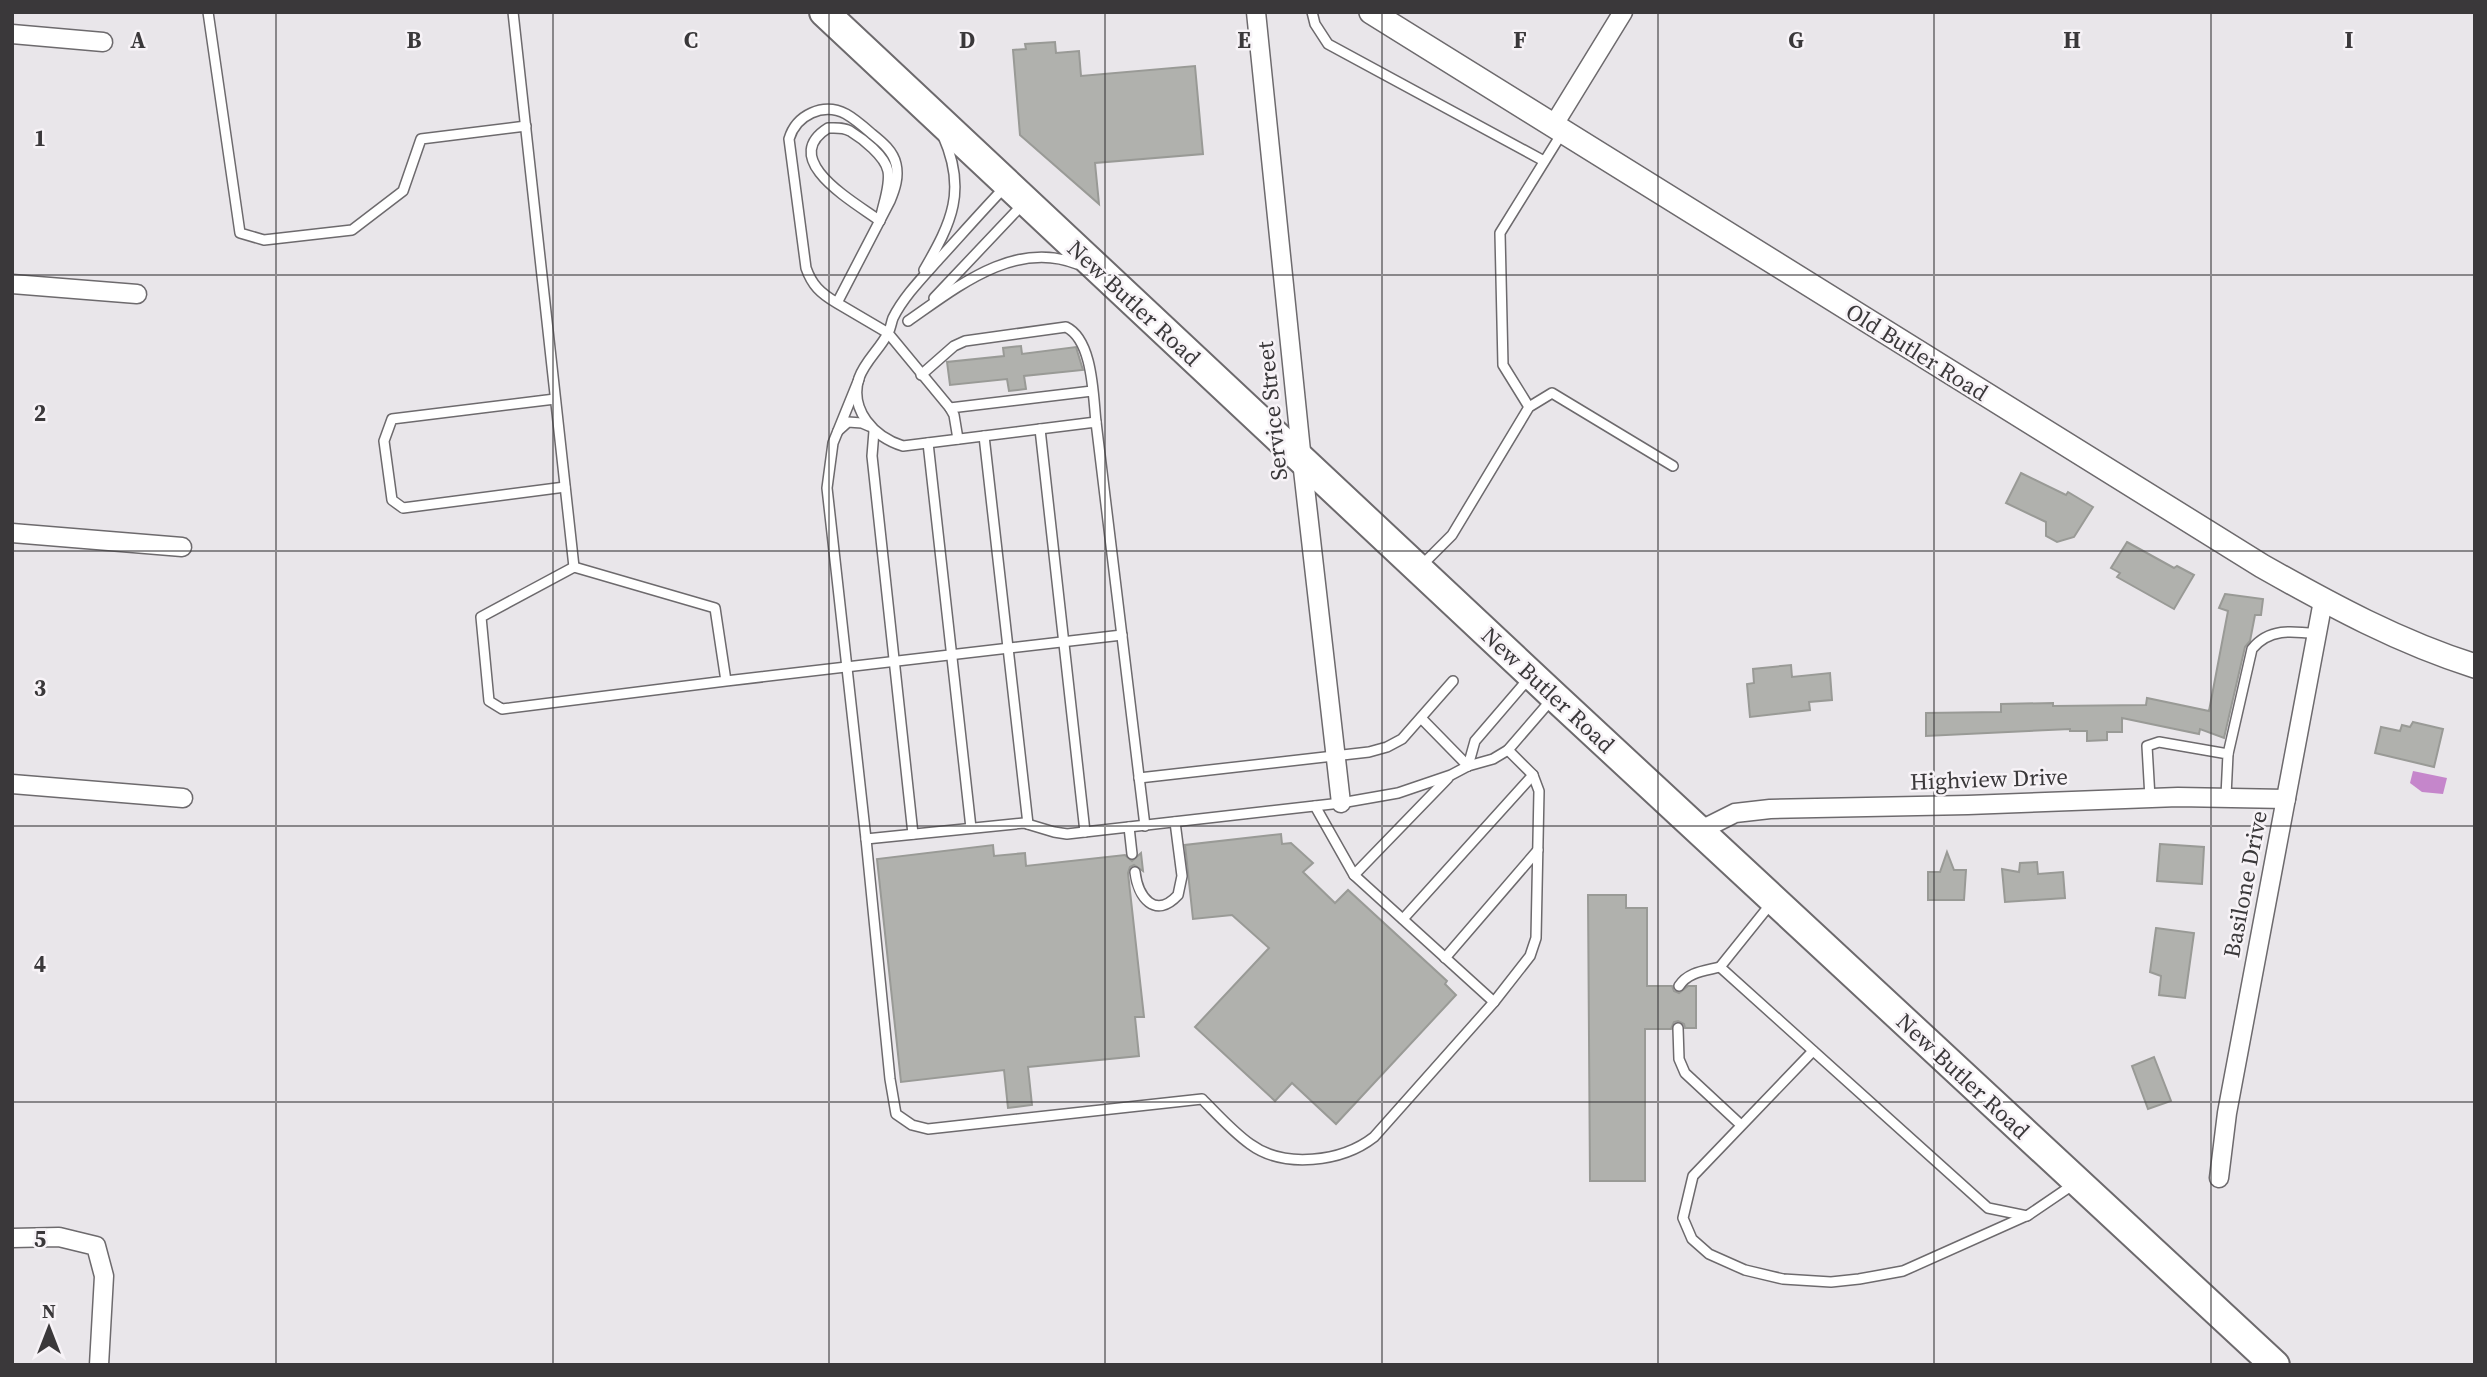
<svg xmlns="http://www.w3.org/2000/svg" width="2487" height="1377" font-family="'Source Serif 4',serif">
  <style>
    .water { fill: #c586cb }
    .building { fill: #b0b1ad; stroke: #999a96; stroke-width: 2 }
    .lines { fill: none; stroke-linecap: round; stroke-linejoin: round }
    .service-casing { stroke: #6d6a6d; stroke-width: 12 }
    .minor-casing { stroke: #6d6a6d; stroke-width: 21 }
    .tertiary-casing { stroke: #6d6a6d; stroke-width: 26 }
    .primary-casing { stroke: #6d6a6d; stroke-width: 32 }
    .service { stroke: #fff; stroke-width: 9 }
    .minor { stroke: #fff; stroke-width: 18 }
    .tertiary { stroke: #fff; stroke-width: 23 }
    .primary { stroke: #fff; stroke-width: 28 }
    .grid { fill: none; stroke: #3a383a; stroke-width: 2; stroke-opacity: 0.55 }
    .labels { text-anchor: middle; stroke-width: 5; stroke-linejoin: round; paint-order: stroke }
    .street-label { font-size: 23px; fill: #3a383a; stroke: #f7f3f7 }
    .grid-label { font-size: 23px; text-anchor: middle; font-weight: bold; fill: #3a383a; stroke: #f7f3f7; stroke-width: 5; stroke-linejoin: round; paint-order: stroke }
  </style>
  <rect width="100%" height="100%" fill="#e9e6ea"/>
  <polygon class="water" points="2413,771 2447,778 2443,794 2422,792 2410,783"/>
  <g class="building">
    <polygon points="1055,42 1056,53 1079,51 1081,76 1195,66 1203,154 1095,163 1099,204 1020,135 1013,50 1026,49 1025,44"/>
    <polygon points="1021,346 1022,354 1076,347 1083,370 1024,376 1026,389 1009,391 1007,379 950,385 947,362 1004,356 1003,348"/>
    <polygon points="2021,473 2066,495 2068,492 2093,507 2074,537 2057,542 2046,536 2046,522 2006,503"/>
    <polygon points="2127,542 2174,568 2177,566 2194,575 2174,609 2117,577 2120,573 2111,568"/>
    <polygon points="2225,594 2263,599 2261,615 2255,615 2250,641 2245,647 2224,738 2200,729 2199,734 2122,718 2122,732 2107,732 2107,740 2087,741 2087,731 2070,731 2070,729 1926,736 1926,713 2001,712 2001,704 2053,703 2053,706 2146,705 2147,698 2209,711 2228,611 2219,608"/>
    <polygon points="1791,665 1792,677 1830,673 1832,700 1809,702 1810,710 1750,717 1747,684 1754,683 1753,669"/>
    <polygon points="2413,722 2443,729 2434,767 2375,753 2381,727 2400,731 2402,725 2410,727"/>
    <polygon points="1281,834 1282,844 1291,843 1313,863 1303,872 1335,903 1348,890 1447,981 1445,984 1456,995 1336,1124 1292,1083 1275,1101 1195,1027 1269,948 1232,915 1193,919 1185,845"/>
    <polygon points="2160,844 2204,847 2202,884 2157,881"/>
    <polygon points="993,845 994,856 1025,853 1026,866 1125,855 1132,861 1141,853 1143,871 1134,865 1130,867 1128,873 1144,1017 1135,1017 1139,1056 1028,1067 1032,1105 1008,1108 1004,1070 901,1082 877,859"/>
    <polygon points="1947,852 1954,870 1966,870 1964,900 1928,900 1928,872 1940,872"/>
    <polygon points="2037,862 2038,874 2063,872 2065,898 2005,902 2002,869 2019,872 2020,863"/>
    <polygon points="1588,895 1626,895 1626,908 1647,908 1647,986 1672,986 1674,991 1679,993 1688,986 1696,986 1696,1028 1685,1028 1684,1024 1678,1021 1674,1022 1671,1029 1645,1029 1645,1181 1590,1181"/>
    <polygon points="2156,928 2194,933 2185,998 2159,995 2161,976 2150,972"/>
    <polygon points="2154,1057 2171,1101 2148,1109 2132,1066"/>
  </g>
  <g class="lines">
    <g class="service-casing">
      <g id="service">
        <polyline points="208,12 240,233 264,240 352,230 403,191 421,139 526,126"/>
        <polyline points="513,12 574,567"/>
        <polyline points="1312,12 1315,24 1328,44 1544,161"/>
        <path d="M828,128C836,128 843,127 850,131C863,139 885,156 888,171C891,186 882,206 880,221C856,203 777,160 828,128Z"/>
        <path d="M1004,188C982,211 961,235 939,259C923,277 904,296 893,318C891,323 891,328 888,333C880,349 865,361 859,378C849,410 874,437 903,446L1096,422L1145,826"/>
        <path d="M924,270C952,222 967,190 943,136"/>
        <polyline points="934,298 1023,204"/>
        <path d="M837,303C820,293 812,285 806,268L789,139C796,115 823,102 846,114C855,119 864,127 872,134C882,142 893,151 896,164C899,177 895,189 890,201L837,303L888,333L950,408L954,415L958,439"/>
        <path d="M908,321C957,287 1015,239 1077,264"/>
        <path d="M921,375L954,346L965,341L1066,327C1093,340 1093,395 1096,422"/>
        <polyline points="859,379 833,443 827,488 866,839 1024,823 1054,832 1067,834 1341,803 1398,793 1451,775 1468,766 1493,759 1508,750 1552,699"/>
        <polyline points="555,399 392,419 384,441 392,500 403,508 565,487"/>
        <polyline points="1529,407 1503,365 1500,233 1562,133"/>
        <polyline points="950,408 1092,391"/>
        <polyline points="1040,429 1085,832"/>
        <polyline points="838,431 848,422 862,423 869,426"/>
        <polyline points="874,431 872,456 913,834"/>
        <polyline points="984,436 1028,824"/>
        <polyline points="928,443 971,828"/>
        <polyline points="1422,565 1452,535 1529,407 1552,393 1673,466"/>
        <polyline points="726,681 502,709 489,701 481,617 574,567 715,608 726,681 1122,635"/>
        <polyline points="1421,718 1468,766"/>
        <path d="M2228,754L2252,649C2269,628 2292,631 2317,634"/>
        <polyline points="1468,766 1475,741 1530,677"/>
        <polyline points="1139,778 1369,752 1387,747 1402,739 1453,681"/>
        <polyline points="2150,798 2147,746 2159,742 2228,754 2226,796"/>
        <polyline points="1315,806 1354,875 1494,1002 1530,956 1536,938 1539,791 1533,775 1508,750"/>
        <polyline points="1129,827 1132,854"/>
        <path d="M866,839L890,1079L896,1114L912,1125L928,1129L1202,1099C1217,1114 1233,1132 1250,1144C1284,1169 1342,1162 1374,1137L1494,1002"/>
        <path d="M1135,872C1138,897 1155,920 1178,895L1182,876L1175,822"/>
        <polyline points="1354,875 1448,778"/>
        <polyline points="1773,901 1720,967 1988,1208 2027,1216 2074,1184"/>
        <polyline points="1403,919 1533,775"/>
        <polyline points="1445,958 1538,850"/>
        <path d="M1679,986C1688,972 1704,971 1720,967"/>
        <polyline points="1678,1028 1679,1059 1685,1073 1741,1125"/>
        <polyline points="1813,1051 1693,1176 1683,1218 1692,1239 1709,1254 1745,1270 1783,1279 1831,1282 1859,1279 1903,1271 2026,1216"/>
      </g>
    </g>
    <g class="minor-casing">
      <g id="minor">
        <polyline points="1256,12 1302,461 1341,803"/>
        <polyline points="12,34 103,42"/>
        <polyline points="1553,126 1623,12"/>
        <polyline points="12,284 137,294"/>
        <polyline points="12,533 182,547"/>
        <polyline points="12,784 183,798"/>
        <polyline points="1699,831 1735,813 1770,809 1968,805 2178,797 2286,799"/>
        <polyline points="2219,1178 2227,1113 2323,601"/>
        <polyline points="12,1238 59,1237 96,1246 104,1276 99,1365"/>
      </g>
    </g>
    <g class="tertiary-casing">
      <path id="tertiary" d="M1371,12L2262,566C2331,605 2399,642 2475,666"/>
    </g>
    <g class="primary-casing">
      <polyline id="primary" points="824,12 1554,696 2275,1365"/>
    </g>
    <use href="#service" class="service"/>
    <use href="#minor" class="minor"/>
    <use href="#tertiary" class="tertiary"/>
    <use href="#primary" class="primary"/>
  </g>
  <path class="grid" d="M276,12V1365M553,12V1365M829,12V1365M1105,12V1365M1382,12V1365M1658,12V1365M1934,12V1365M2211,12V1365M12,275H2475M12,551H2475M12,826H2475M12,1102H2475"/>
  <g class="labels">
    <g class="street-label">
      <text transform="translate(1134 303) rotate(43)" y="8">New Butler Road</text>
      <text transform="translate(1917 352) rotate(32)" y="8">Old Butler Road</text>
      <text transform="translate(1272 411) rotate(-96)" y="8">Service Street</text>
      <text transform="translate(1548 690) rotate(43)" y="8">New Butler Road</text>
      <text transform="translate(1989 779) rotate(-2)" y="8">Highview Drive</text>
      <text transform="translate(2245 884) rotate(-79)" y="8">Basilone Drive</text>
      <text transform="translate(1963 1076) rotate(43)" y="8">New Butler Road</text>
    </g>
  </g>
  <g class="grid-label">
    <text x="138" y="48">A</text>
    <text x="414" y="48">B</text>
    <text x="691" y="48">C</text>
    <text x="967" y="48">D</text>
    <text x="1244" y="48">E</text>
    <text x="1520" y="48">F</text>
    <text x="1796" y="48">G</text>
    <text x="2072" y="48">H</text>
    <text x="2349" y="48">I</text>
    <text x="40" y="146">1</text>
    <text x="40" y="421">2</text>
    <text x="40" y="696">3</text>
    <text x="40" y="972">4</text>
    <text x="40" y="1247">5</text>
  </g>
  <rect width="2487" height="1377" fill="none" stroke="#3a383a" stroke-width="28"/>
  <g transform="translate(49 1328)" stroke="#f7f3f7" stroke-width="5" paint-order="stroke">
  <path d="M0-5L12 26L0 18L-12 26Z" fill="#3a383a"/>
  <text y="-10" font-size="19" font-weight="bold" text-anchor="middle" fill="#3a383a">N</text>
  </g>
</svg>
